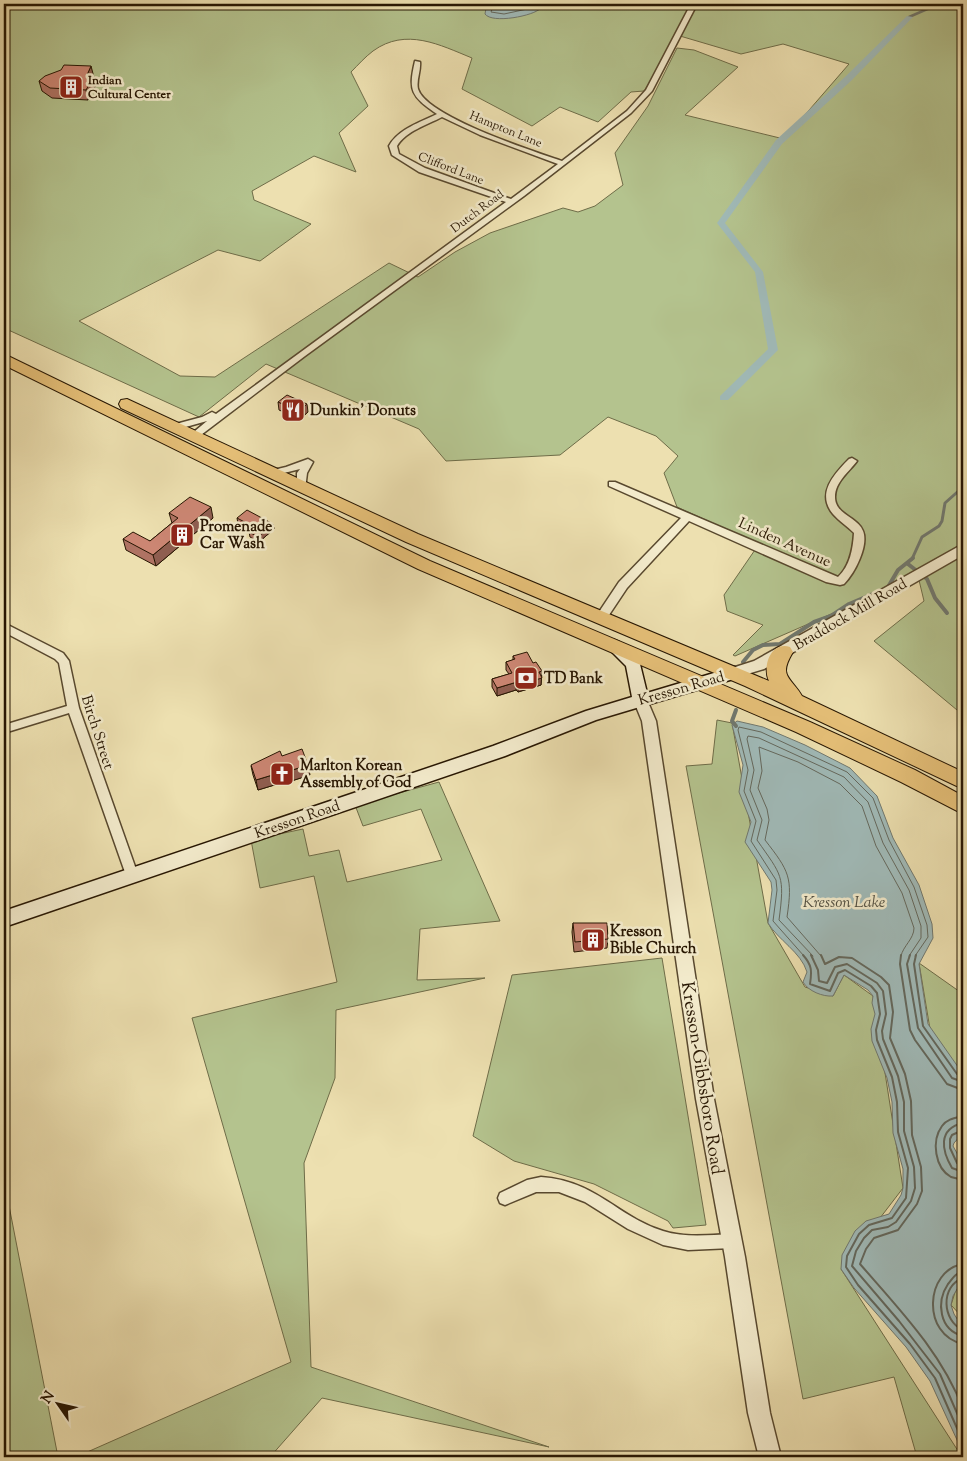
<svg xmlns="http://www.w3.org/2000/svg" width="967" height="1461" font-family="'Sorts Mill Goudy',serif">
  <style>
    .green { fill: #b4c38e; stroke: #6e6c48; fill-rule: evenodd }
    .water { fill: #a0bab8; stroke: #70786f }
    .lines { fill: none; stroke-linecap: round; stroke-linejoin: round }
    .shore-far1 { stroke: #64685d; stroke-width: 1 }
    .shore { stroke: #64685d; stroke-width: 2 }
    .stream-far2 { stroke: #70786f; stroke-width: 2.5 }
    .stream-far1 { stroke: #70786f; stroke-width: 3 }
    .stream { stroke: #70786f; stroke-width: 4 }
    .canal { fill: #a0bab8; fill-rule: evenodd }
    .minor-casing { stroke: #58482e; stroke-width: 3 }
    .tertiary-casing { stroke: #58482e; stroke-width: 3 }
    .secondary-casing { stroke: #271602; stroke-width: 3 }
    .trunk-casing { stroke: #271602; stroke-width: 2 }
    .minor { fill: #f3ebcc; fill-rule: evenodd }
    .tertiary { fill: #f3ebcc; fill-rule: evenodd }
    .secondary { fill: #f3ebcc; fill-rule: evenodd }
    .trunk { fill: #e6c078; fill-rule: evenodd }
    .wall { fill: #af7363; stroke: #271602 }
    .shaded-wall { fill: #8f5e50; stroke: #271602 }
    .building { fill: #cc8673; stroke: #271602 }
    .labels { text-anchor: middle; stroke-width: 5; stroke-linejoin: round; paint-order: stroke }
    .far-poi-label { font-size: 12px; font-weight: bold; fill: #271602; stroke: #f3ebcc; text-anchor: start }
    .far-street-label { font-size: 12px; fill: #271602; stroke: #f3ebcc }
    .poi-label { font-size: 15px; font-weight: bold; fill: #271602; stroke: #f3ebcc; text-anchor: start }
    .street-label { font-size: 15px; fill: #271602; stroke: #f3ebcc }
    .water-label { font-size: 16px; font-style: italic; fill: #514f42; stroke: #f3ebcc }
    .near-street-label { font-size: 18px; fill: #271602; stroke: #f3ebcc }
  </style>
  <rect width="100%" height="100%" fill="#ede0b0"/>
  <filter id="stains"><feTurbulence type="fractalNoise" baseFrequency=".004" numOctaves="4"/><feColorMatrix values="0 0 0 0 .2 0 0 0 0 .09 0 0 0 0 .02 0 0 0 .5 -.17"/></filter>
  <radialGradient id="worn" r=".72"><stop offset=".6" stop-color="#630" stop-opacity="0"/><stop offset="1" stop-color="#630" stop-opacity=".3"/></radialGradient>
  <g class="green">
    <path d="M4,4H963V715L874,641L924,601L918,576L735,656L733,655L763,625L727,611L724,595L759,544L677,507L664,473L678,456L656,436L608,417L560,455L446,461L419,429L266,364L199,417L4,328ZM680,36L741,54L783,44L849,64L784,139L685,115L738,67L694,50L677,48L648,106L615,153L623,185L595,206L578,212L563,208L490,233L455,252L418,277L389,263L215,377L180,376L79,321L218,250L260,261L311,224L254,200L252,191L314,156L356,172L339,133L368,106L351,72C358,65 365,57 373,51C406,27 440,45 472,58L462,89L532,126L560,107L598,122L631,92L644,91Z"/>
    <polygon points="717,720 732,723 768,923 805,987 833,996 844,975 873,996 903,1188 841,1269 962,1457 917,1457 894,1377 803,1399 686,766 712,764"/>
    <polygon points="439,782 500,921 420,929 417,980 485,978 336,1010 335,1078 304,1163 311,1367 549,1447 322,1398 270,1457 76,1457 291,1362 192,1018 337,982 314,876 260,888 251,840 303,829 309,856 339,850 347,882 442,860 421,809 363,826 355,805"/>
    <polygon points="662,958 706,1225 673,1228 668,1221 594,1184 514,1161 473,1136 512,975"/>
    <polygon points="919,963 963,994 963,1076 930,1029"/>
    <polygon points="4,1180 58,1457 4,1457"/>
    <polygon points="963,1267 963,1318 951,1305"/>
  </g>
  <g class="water">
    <path d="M491,4H536L541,8C534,16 492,24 485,14L486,8Z"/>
    <path d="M737,721L763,727L805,745L850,768L877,796L893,838L919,885L932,924L933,938L919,964L928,1024L963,1074V1133L954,1143L953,1146L963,1164V1279L953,1296L951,1305L954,1314L963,1328V1453L930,1381L906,1347L854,1288L841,1269L842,1255L855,1231L866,1221L889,1214L901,1195L903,1188V1169L893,1133L892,1102L887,1078L872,1041L871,1029L875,1014L872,1003L873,996L868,990L844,975L833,996C823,997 808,991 803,982L807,972C801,952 778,940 768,923L772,890L771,882L745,842L751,822L739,792L743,765L732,725Z"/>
  </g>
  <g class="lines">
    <g class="shore-far1">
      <polyline points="494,4 491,12 504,14 532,8 534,4"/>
      <polyline points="804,956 773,921 777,890 776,880 751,841 756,821 744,791 748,770 738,730 739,727 761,732 847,772 873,798 889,840 914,887 927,925 928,937 915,956"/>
      <path d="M813,956L779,920C785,875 782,876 757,840L762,820L750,790L754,770L747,739L748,736L759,738L844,777L868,802L883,843L909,890L921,926V938L909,956"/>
      <path d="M821,956L787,917C793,877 789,871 765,840L769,820L767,809L758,788L762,771L759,747L798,762L840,784L862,806L876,846L902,893L914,928C914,939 903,946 901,956"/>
    </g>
    <g class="shore">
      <path d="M803,955C812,965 812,971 810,984L830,991L838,973L845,970L871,986L877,993L880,1014L876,1030L877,1040L892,1077L897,1102L898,1132L908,1168L906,1198L892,1218L869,1225L859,1234L847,1256L846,1267L858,1285L910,1344L935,1378L963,1442"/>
      <polyline points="811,955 818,970 819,981 827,983 835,967 847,964 877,983 883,991 886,1014 882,1031 883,1039 898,1076 904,1102 904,1131 914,1167 915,1188 911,1201 896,1222 888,1227 872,1230 864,1238 856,1251 852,1266 899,1321 940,1374 963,1427"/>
      <path d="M821,955L825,964L839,957L852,958L881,977L889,985L893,1012L890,1038L905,1074L911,1101L912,1135L921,1167L922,1191L917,1204L898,1230L874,1238L866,1249L860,1264C899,1309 942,1353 963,1409"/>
      <polyline points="901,955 900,964 910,1030 915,1040 947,1084 963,1090"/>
      <polyline points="910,955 907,964 918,1028 952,1078 963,1082"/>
      <polyline points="916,955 914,964 923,1026 957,1074 963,1076"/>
      <path d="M963,1116C955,1118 947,1119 942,1126C931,1141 935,1168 951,1177C955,1178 959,1179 963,1180"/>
      <path d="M963,1123C937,1129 942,1151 952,1168L963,1172"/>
      <polyline points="963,1130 952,1135 950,1139 950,1148 957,1163 963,1166"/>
      <path d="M963,1264C925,1270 921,1335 963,1344"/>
      <path d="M963,1272C955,1273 953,1278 948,1284C936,1302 939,1330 963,1336"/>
      <path d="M963,1278C940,1286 942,1321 963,1330"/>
    </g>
    <polyline class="stream-far2" points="909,17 932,7 934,4"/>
    <polyline class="stream-far1" points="912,559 922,537 939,526 942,521 945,503 963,487"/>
    <g class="stream">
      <polyline points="908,564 927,579 935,598 947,613"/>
      <polyline points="888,587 898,570 913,558"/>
      <polyline points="743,662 753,650 763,645 780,644 814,622 831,616 849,604 875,593"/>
      <polyline points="736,710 732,721 736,726"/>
    </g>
    <polygon class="canal" points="907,16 913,17 852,80 782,144 725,223 763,272 778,350 728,400 720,400 720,396 768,349 755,272 717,223 776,140 846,76"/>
    <g class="minor-casing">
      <g id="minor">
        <path d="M691,4H697L652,91L631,113L524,196L305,356L197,438L194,439L189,436L207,421L175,430L172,429V425L202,417L212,412L216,414L506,202L419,172L392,155L389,146C398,129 421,122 437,114C411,96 408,91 415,61L420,62C421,71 416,80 418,89C427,117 533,151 562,161L627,111L646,90ZM442,117L480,135L558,164L511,199L425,168L399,154L397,146C406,131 427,125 442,117Z"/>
        <path d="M852,458L857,461C849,472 835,482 835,497C835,515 858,517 863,531C869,546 854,574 844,584L840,585L826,582L689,521L627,588L605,621H597L596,618L597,615L619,582L681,518L609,486V482H615L838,577C850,566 853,549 854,533C847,526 839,521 833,514C816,494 834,474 849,459Z"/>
        <polygon points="308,459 313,462 307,473 305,489 302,490 297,487 297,473 300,469 272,476 267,473 269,471 286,467"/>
        <polygon points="4,623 63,653 69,661 79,708 138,875 136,879 132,880 128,879 126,875 69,713 4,733 4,725 67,706 59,663 55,659 4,632"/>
        <path d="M541,1177C597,1181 616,1216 663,1231C685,1238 709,1235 732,1234L737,1236L739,1241L737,1246L732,1248L688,1250L663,1245L628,1229L585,1202L559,1192H536L505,1205L500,1203L498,1198L500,1193L527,1180Z"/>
      </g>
    </g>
    <g class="tertiary-casing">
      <g id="tertiary">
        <polygon points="963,544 963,555 764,669 734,678 729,677 727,673 729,669 754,661"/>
        <polygon points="640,693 645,695 656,721 714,1099 745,1257 770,1413 781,1457 759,1457 748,1413 725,1257 696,1099 642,721 633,699 635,695"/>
      </g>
    </g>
    <g class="secondary-casing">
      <polygon id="secondary" points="614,640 619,642 639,660 647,693 734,667 740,669 742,673 740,677 596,720 505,756 4,927 4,911 493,746 586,711 632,697 626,666 606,646 609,642"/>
    </g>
    <g class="trunk-casing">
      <g id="trunk">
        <polygon points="4,354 430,561 810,722 915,770 963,796 963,814 901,782 796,732 418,569 4,365"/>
        <path d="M127,399L418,534L769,681C762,666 771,641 790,647L793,652C778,677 790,676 802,696L963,772V789L745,686L406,542L121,408L119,404L121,400Z"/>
      </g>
    </g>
    <use href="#minor" class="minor"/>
    <use href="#tertiary" class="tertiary"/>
    <use href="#secondary" class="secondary"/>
    <use href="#trunk" class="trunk"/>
  </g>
  <g class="wall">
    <polygon points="93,76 96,85 88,100 52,98 42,91 39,81"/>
    <polygon points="278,402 308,412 300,419 279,410"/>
    <polygon points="169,513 213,518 156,566 126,550 123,539 150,541 172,523"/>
    <polygon points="237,518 273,524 274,529 259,542 250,537 249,532 251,530 238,524"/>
    <polygon points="513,656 533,663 542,671 541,685 518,692 516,690 497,696 492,687 492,679 509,674 506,670 506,662 513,660"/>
    <polygon points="282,756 310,775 282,784 281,783 258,790 253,775 251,766"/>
    <polygon points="573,923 608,939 607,948 574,952 572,932"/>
  </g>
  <g class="shaded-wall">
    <polygon points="91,66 96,85 88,100 86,90 87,75"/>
    <polygon points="307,404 308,412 300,419 299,411"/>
    <polygon points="211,507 213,518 156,566 153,555"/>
    <polygon points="273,524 274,529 259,542 258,537"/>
    <polygon points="542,671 541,685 518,692 518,685 539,672"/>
    <polygon points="517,682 516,690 497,696 497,688"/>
    <polygon points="308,765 310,775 282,784 280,774"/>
    <polygon points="279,773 281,783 258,790 256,780"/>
  </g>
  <g class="building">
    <polygon points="64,65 91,66 87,75 94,76 86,90 50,88 39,81 45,76 61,70"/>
    <polygon points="287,395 307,404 299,411 278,402"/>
    <polygon points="190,497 211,507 153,555 123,539 133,532 150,541 178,518 169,513"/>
    <polygon points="247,510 273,524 258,537 249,532 254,527 237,518"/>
    <polygon points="527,652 533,663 536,662 542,671 539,672 542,678 518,685 517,682 497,688 492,679 512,673 506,662 515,659 513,656"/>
    <polygon points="302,749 308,765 280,774 279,773 256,780 251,765 280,751 282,756"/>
    <polygon points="573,923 607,923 608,939 575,942"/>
  </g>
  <defs>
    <g id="building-square" transform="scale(1.25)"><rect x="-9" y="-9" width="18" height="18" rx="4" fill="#8f2418" stroke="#f3ebcc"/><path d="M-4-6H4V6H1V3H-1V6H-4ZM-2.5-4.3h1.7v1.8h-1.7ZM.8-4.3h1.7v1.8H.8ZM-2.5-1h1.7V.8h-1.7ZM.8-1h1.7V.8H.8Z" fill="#fff"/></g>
    <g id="restaurant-square" transform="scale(1.25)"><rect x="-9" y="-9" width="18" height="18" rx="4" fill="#8f2418" stroke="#f3ebcc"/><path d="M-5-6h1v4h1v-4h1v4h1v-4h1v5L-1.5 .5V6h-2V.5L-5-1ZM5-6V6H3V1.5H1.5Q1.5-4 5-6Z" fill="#fff"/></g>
    <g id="bank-square" transform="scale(1.25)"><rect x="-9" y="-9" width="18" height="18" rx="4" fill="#8f2418" stroke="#f3ebcc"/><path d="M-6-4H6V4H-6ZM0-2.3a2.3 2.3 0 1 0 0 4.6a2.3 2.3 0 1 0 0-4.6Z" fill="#fff"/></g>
    <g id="church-square" transform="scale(1.25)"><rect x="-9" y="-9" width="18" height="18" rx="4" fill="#8f2418" stroke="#f3ebcc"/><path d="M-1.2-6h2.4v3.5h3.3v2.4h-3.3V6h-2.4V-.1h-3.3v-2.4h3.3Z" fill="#fff"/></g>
  </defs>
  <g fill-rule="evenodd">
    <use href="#building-square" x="71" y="87"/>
    <use href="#restaurant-square" x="293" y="410"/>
    <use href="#building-square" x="182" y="535"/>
    <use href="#bank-square" x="526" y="678"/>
    <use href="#church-square" x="282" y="774"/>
    <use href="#building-square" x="593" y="940"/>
  </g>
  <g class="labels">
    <g class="far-poi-label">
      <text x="88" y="84">Indian<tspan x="88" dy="14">Cultural Center</tspan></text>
    </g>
    <g class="far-street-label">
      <text transform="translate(506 129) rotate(22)" y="4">Hampton Lane</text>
      <text transform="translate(451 168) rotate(21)" y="4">Clifford Lane</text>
      <text transform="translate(477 211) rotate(-37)" y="4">Dutch Road</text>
    </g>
    <g class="poi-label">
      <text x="310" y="415">Dunkin' Donuts</text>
      <text x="200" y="531">Promenade<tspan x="200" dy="17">Car Wash</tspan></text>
      <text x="544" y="683">TD Bank</text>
      <text x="300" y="770">Marlton Korean<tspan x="300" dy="17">Assembly of God</tspan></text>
      <text x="610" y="936">Kresson<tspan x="610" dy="17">Bible Church</tspan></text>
    </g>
    <g class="street-label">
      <text transform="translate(785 542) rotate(24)" y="5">Linden Avenue</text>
      <text transform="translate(850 614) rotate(-30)" y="5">Braddock Mill Road</text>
      <text transform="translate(681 688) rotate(-16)" y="5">Kresson Road</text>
      <text transform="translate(98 732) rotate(72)" y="5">Birch Street</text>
      <text transform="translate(297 819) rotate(-19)" y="5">Kresson Road</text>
    </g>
    <g class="water-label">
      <text x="844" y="907">Kresson Lake</text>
    </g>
    <g class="near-street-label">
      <text transform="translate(703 1078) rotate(81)" y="6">Kresson-Gibbsboro Road</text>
    </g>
  </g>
  <rect width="967" height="1461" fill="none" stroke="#ede0b0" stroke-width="20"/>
  <rect x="5" y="5" width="957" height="1451" fill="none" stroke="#271602" stroke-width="2.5"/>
  <rect x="10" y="10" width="947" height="1441" fill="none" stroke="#271602"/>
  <g transform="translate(58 1404) rotate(304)" stroke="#f3ebcc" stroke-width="4" paint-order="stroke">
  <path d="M0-4L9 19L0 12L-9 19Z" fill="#271602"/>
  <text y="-8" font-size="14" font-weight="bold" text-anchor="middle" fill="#271602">N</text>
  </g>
  <rect width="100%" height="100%" filter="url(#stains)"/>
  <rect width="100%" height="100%" fill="url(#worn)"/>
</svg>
